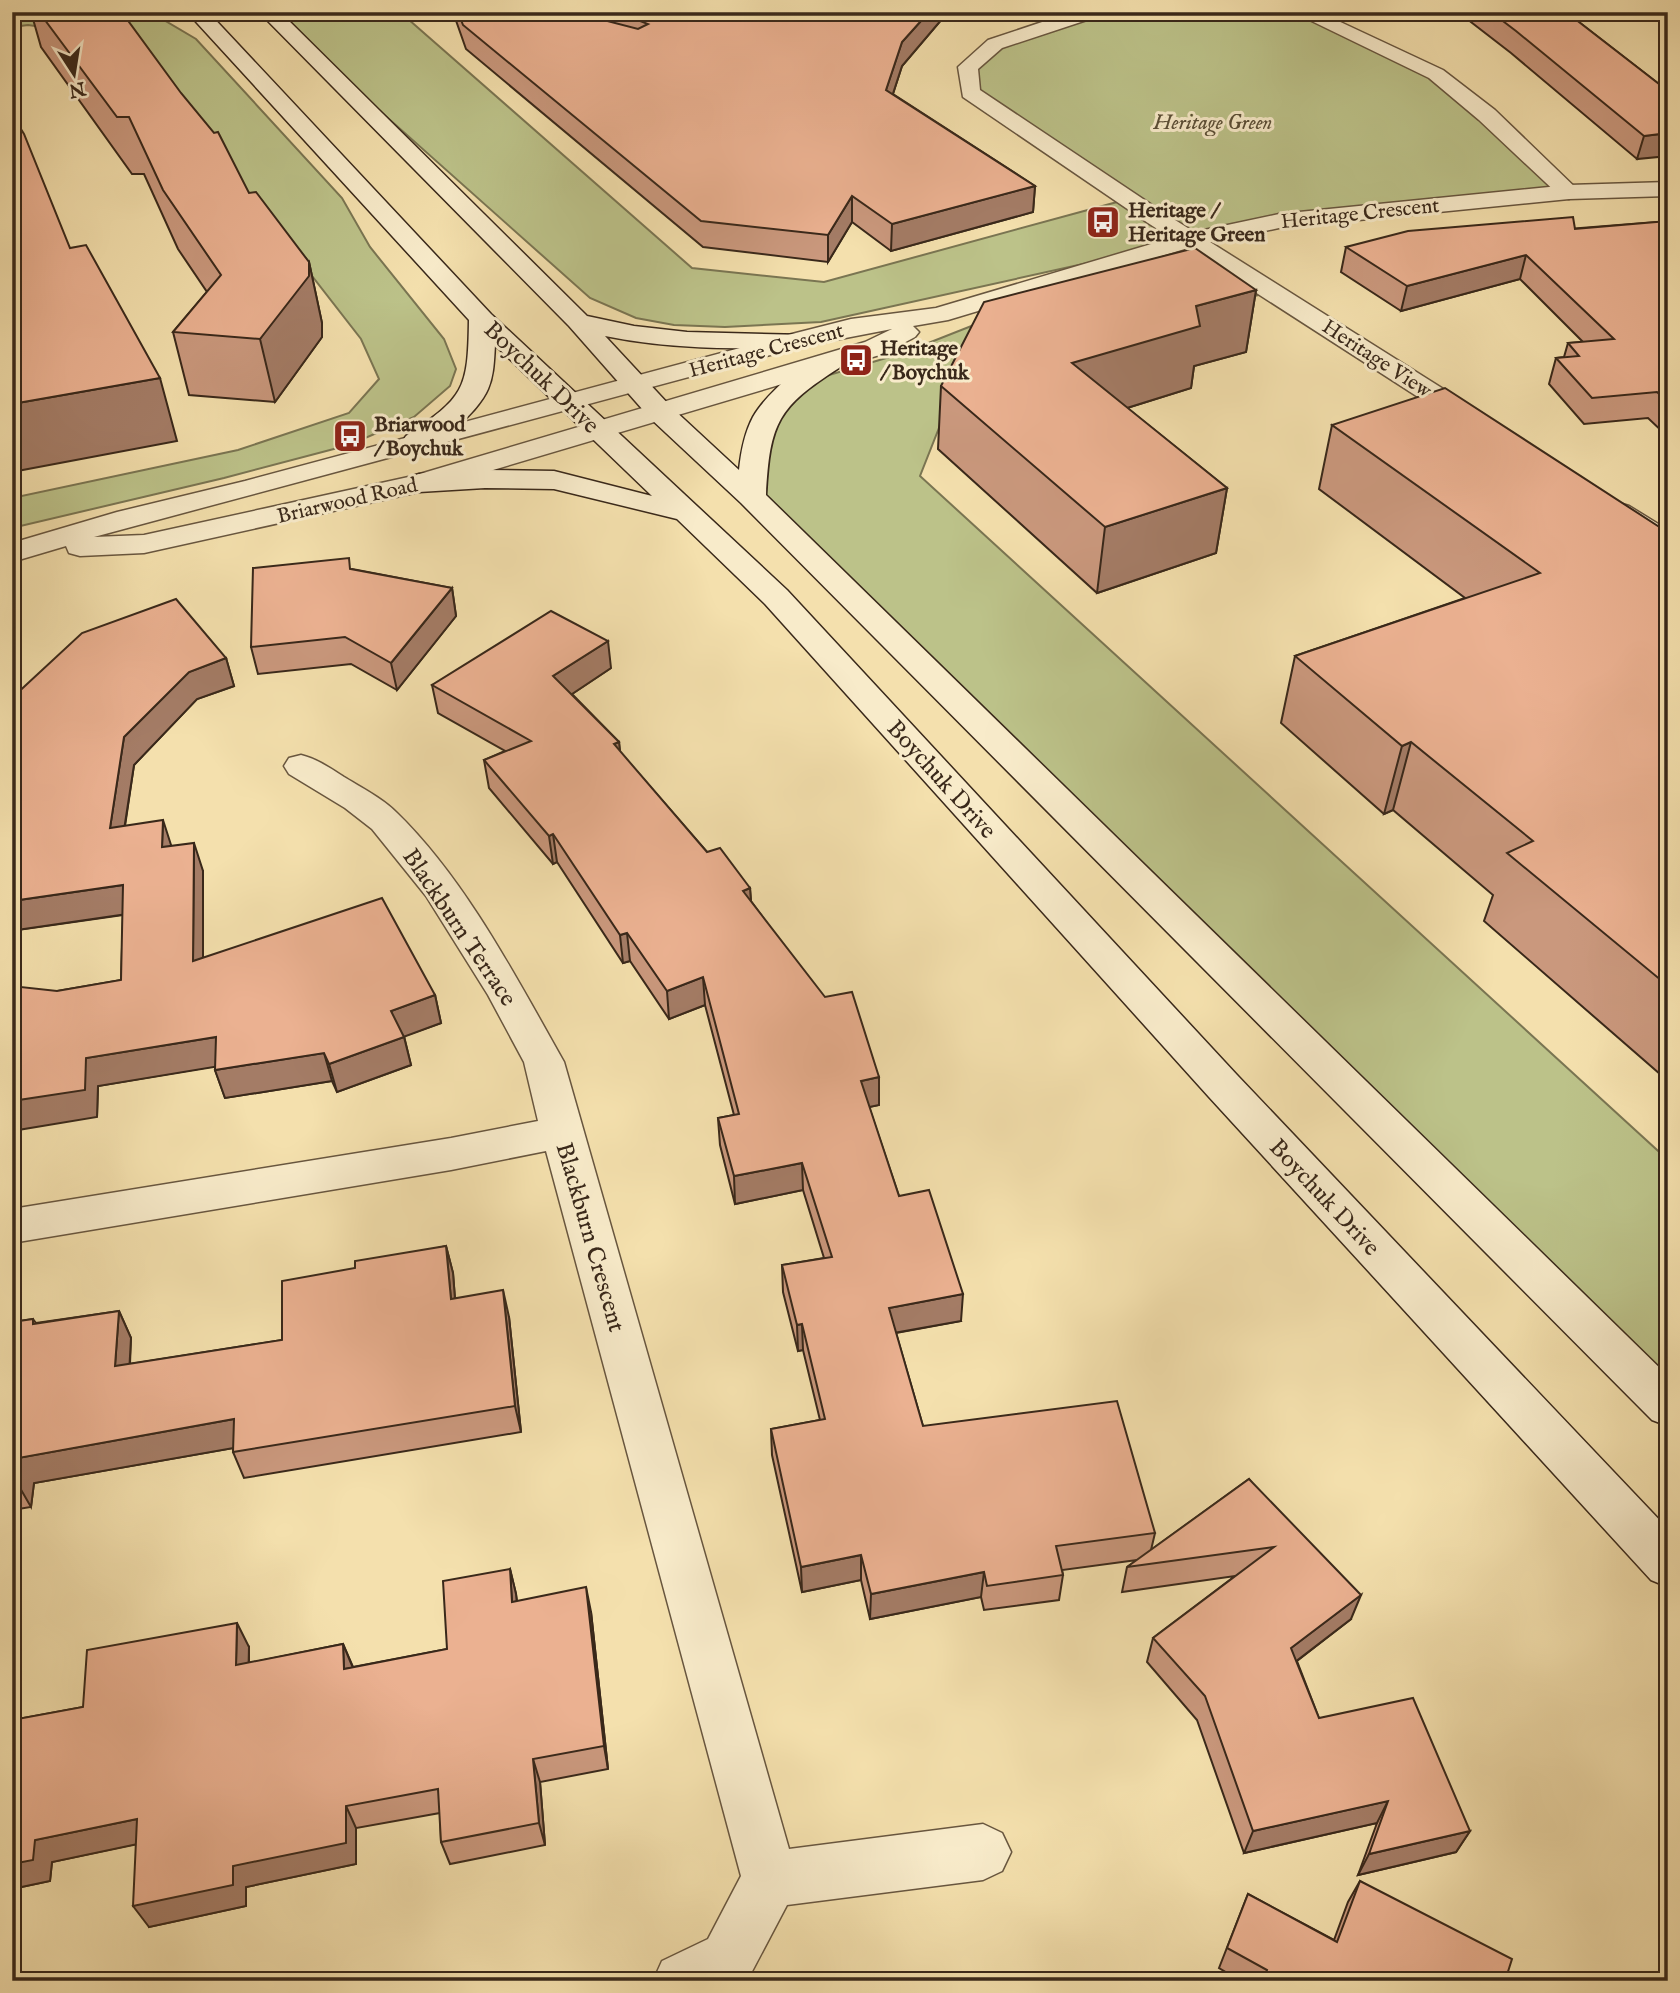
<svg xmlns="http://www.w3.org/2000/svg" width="1680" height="1993" font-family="'IM FELL English',serif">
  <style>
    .green { fill: #bcc289; stroke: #7a7552; stroke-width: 2 }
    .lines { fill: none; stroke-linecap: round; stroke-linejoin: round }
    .minor-casing { stroke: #68563f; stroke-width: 3 }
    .tertiary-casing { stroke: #68563f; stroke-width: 3 }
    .secondary-casing { stroke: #39281a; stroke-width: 3 }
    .minor { fill: #f8ebca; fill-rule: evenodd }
    .tertiary { fill: #f8ebca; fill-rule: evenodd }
    .secondary { fill: #f8ebca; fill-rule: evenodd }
    .wall { fill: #ca987d; stroke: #39281a; stroke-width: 2 }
    .shaded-wall { fill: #a47c66; stroke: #39281a; stroke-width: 2 }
    .building { fill: #ebb191; stroke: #39281a; stroke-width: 2 }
    .labels { text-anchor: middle; stroke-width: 6; stroke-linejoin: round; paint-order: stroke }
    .far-park-label { font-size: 21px; font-style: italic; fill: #5a4e36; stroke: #f8ebca }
    .far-poi-label { font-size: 21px; font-weight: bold; fill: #39281a; stroke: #f8ebca; text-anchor: start }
    .far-street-label { font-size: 21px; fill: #39281a; stroke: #f8ebca }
    .street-label { font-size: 24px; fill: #39281a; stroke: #f8ebca }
  </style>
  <rect width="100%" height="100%" fill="#f4e0ad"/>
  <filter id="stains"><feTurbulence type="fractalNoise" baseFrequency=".00286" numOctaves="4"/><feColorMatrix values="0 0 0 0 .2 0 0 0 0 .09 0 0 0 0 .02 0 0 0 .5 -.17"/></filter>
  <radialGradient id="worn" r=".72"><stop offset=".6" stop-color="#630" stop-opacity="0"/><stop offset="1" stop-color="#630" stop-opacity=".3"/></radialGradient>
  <g class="green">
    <polygon points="26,12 142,12 162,19 196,39 342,198 370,247 444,339 456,369 450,386 414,417 349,445 224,478 12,528 12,498 238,450 349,413 379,379 361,339 148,65 101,35 28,25 12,27 12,14"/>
    <polygon points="277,12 400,12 692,268 824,282 1128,199 970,93 982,52 1092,12 1303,12 1436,74 1563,190 1194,239 1273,291 958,380 920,476 1668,1160 1668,1406 751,497 792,386 903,353 1187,241 821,322 725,327 674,325 636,318 590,298 279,21"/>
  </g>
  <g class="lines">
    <g class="minor-casing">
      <g id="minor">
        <polygon points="1072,12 1102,12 1099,16 1002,48 978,69 980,90 1164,213 1483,414 1487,420 1483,426 1463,426 1148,223 963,97 958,67 988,40"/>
        <polygon points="1293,12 1319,12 1443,70 1495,110 1580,192 1569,199 1561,197 1479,120 1429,78"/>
        <polygon points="1619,503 1629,506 1668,530 1668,552 1657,549 1609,518 1604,512 1609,506"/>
        <path d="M301,755C317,759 330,768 344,777C362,788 382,798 397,813C466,880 517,979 564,1062L789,1849L983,1824L1002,1833L1011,1852L1002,1871L983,1880L787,1905L748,1979L653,1981L662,1961L708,1939L741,1876L546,1151L451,1170L12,1243V1209L451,1138L538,1121L524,1062L488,995L426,896L372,829L345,808L289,774L284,766L289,758Z"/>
      </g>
    </g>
    <g class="tertiary-casing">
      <path id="tertiary" d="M1668,182V196L1569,199L1279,228L1198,245L948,320L913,326L919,332L915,337L883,354L419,492L144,553L80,556L69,553L66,546L12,562V543L117,512L245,481L788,335L851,319L936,308L1185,234L1279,214L1569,185ZM892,329L865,342L413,476L144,535L94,537L804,346Z"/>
    </g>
    <g class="secondary-casing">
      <g id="secondary">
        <path d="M187,12H208L491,314L787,590L1237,1075L1668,1529V1587L1651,1580L1209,1097L765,604L677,519L554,489L485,488L419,492L409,489L405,483L409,477L419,474L485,470L554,471L652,496L495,345C494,360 494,375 488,389C478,413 432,454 406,448L402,442L406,436C464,397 468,391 469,320Z"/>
        <path d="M259,12H280L587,316L634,326L687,332L806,335L810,340L806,345L797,348C732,349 669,349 605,336L671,407L739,470C741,452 744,434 753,417C766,394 812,350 839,356L843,362L839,368C778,407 770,422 766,495L1668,1376V1426L1652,1420L741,503L651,419L569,326Z"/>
      </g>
    </g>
    <use href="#minor" class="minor"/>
    <use href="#tertiary" class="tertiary"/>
    <use href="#secondary" class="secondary"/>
  </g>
  <g class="wall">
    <polygon points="31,12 39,12 249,193 309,262 322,323 322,337 275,402 189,395 173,332 207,292 178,249 144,174 132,174 41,47"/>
    <polygon points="453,12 948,12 902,66 893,94 1035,186 1033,212 891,251 852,222 828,262 703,247 466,49"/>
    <polygon points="1458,12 1566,12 1668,91 1637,159 1511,53"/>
    <polygon points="1668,221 1668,437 1648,418 1584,424 1549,384 1556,358 1564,357 1568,343 1583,342 1520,279 1401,311 1341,272 1346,247"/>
    <polygon points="1256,290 1246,352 1194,366 1191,388 1127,408 1227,488 1216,553 1097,593 938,449 941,386"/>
    <polygon points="1332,425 1668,605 1668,1081 1484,921 1493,895 1393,810 1384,814 1281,723 1295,656 1465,598 1319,489"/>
    <polygon points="352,569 452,588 456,616 397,690 351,664 258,674 251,647"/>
    <polygon points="226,658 234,686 197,699 134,765 125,826 171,846 203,871 203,958 435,995 441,1023 404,1036 411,1065 337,1092 332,1081 225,1098 215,1070 216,1066 98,1086 97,1117 57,991 121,980 123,915 17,930 12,698"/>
    <polygon points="611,668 572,694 619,742 620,752 707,852 750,888 751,901 879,1077 879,1105 869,1107 899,1196 961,1321 896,1333 923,1426 1155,1533 1151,1550 1249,1479 1351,1619 1297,1661 1319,1718 1470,1831 1456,1852 1358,1875 1377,1823 1244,1853 1197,1720 1147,1662 1153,1638 1235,1576 1122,1592 1127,1567 1137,1560 1062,1570 1063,1575 1059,1600 984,1610 981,1597 870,1619 861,1580 802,1592 772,1455 771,1429 820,1420 803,1350 798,1351 783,1292 782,1265 824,1258 803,1190 735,1204 720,1145 718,1118 734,1115 705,1005 669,1019 630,961 623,963 557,862 553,864 489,788 484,760 505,751 438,713 432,685"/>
    <polygon points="446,1246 453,1273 455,1298 509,1317 521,1432 244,1478 233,1452 233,1448 34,1483 31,1507 12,1510 12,1322 33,1319 36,1323 119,1311 131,1338 130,1364 282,1340 355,1268"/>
    <polygon points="510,1569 516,1594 517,1601 591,1612 608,1769 540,1782 545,1845 450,1864 441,1842 440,1813 356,1828 356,1864 246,1887 246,1906 149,1927 136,1844 52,1862 50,1881 12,1889 12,1720 83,1707 249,1647 249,1663 343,1644 353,1667 447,1649"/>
    <polygon points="1360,1881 1505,1981 1241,1981 1219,1968 1248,1894 1334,1940 1348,1902"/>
  </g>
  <g class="shaded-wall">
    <polygon points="929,12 948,12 902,66 886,115 886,90 902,42"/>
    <polygon points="1668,133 1668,156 1637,159 1644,136"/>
    <polygon points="1035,186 1033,212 891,251 892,224"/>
    <polygon points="852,196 852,222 828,262 828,235"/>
    <polygon points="1526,255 1520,279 1401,311 1407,286"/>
    <polygon points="309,262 322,323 322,337 275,402 260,339"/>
    <polygon points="1256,290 1246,352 1194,366 1191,388 1066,427 1072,363 1196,306"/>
    <polygon points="160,378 177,441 12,472 12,404"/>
    <polygon points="1227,488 1216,553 1097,593 1105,527"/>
    <polygon points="452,588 456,616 397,690 391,663"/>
    <polygon points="608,641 611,668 557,704 553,676"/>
    <polygon points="226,658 234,686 197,699 134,765 120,856 110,828 124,737 189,672"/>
    <polygon points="619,742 622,770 614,744"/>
    <polygon points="1411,742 1393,810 1384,814 1402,746"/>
    <polygon points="163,820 172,848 162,847"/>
    <polygon points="553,834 557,862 553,864 549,836"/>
    <polygon points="194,843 203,871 203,989 193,961"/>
    <polygon points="123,885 134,913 17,930 12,919 12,901"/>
    <polygon points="750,888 752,916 743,891"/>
    <polygon points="627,933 630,961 623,963 620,935"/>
    <polygon points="703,977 705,1005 669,1019 667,991"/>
    <polygon points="435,995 441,1023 398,1039 391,1011"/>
    <polygon points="216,1037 226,1065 98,1086 97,1117 12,1131 12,1101 86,1058"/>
    <polygon points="404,1037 411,1065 337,1092 329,1064"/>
    <polygon points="324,1053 332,1081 225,1098 215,1070"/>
    <polygon points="879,1077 879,1105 860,1109 861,1081"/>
    <polygon points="802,1163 803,1190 735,1204 734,1176"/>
    <polygon points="446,1246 453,1273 457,1326 451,1299"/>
    <polygon points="503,1290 509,1317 521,1432 515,1406"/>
    <polygon points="963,1294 961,1321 888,1334 889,1308"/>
    <polygon points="119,1311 131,1338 128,1392 115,1366"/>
    <polygon points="802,1324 803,1350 798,1351 797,1325"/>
    <polygon points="234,1419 245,1446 34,1483 31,1507 16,1481 18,1458"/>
    <polygon points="861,1555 861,1580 802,1592 801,1567"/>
    <polygon points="510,1569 516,1594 519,1626 512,1602"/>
    <polygon points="984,1572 981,1597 870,1619 871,1594"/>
    <polygon points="586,1587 591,1612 608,1769 604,1746"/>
    <polygon points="1361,1595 1351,1619 1282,1672 1291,1648"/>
    <polygon points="237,1623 249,1647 248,1689 236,1665"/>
    <polygon points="343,1644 353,1668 344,1669"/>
    <polygon points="533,1759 540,1782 545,1845 539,1823"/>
    <polygon points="1388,1801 1377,1823 1244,1853 1253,1831"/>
    <polygon points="346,1806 356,1828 356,1864 246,1887 246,1906 149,1927 133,1906 233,1866"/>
    <polygon points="137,1819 152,1841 52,1862 50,1881 12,1889 12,1864 35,1840"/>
    <polygon points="1470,1831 1456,1852 1358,1875 1369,1854"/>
  </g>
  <g class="building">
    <polygon points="39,12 102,12 126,18 181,93 214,133 218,132 249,193 256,192 309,262 309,276 260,339 173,332 221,275 163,190 129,117 117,117"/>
    <polygon points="458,12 584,12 584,15 638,29 648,24 617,12 929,12 902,42 886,90 1035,186 892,224 852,196 828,235 701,221 463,25"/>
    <polygon points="1491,12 1566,12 1668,91 1668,133 1644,136 1516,31"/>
    <polygon points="12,118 14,118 24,134 70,248 86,245 160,378 12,404"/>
    <polygon points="1573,217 1575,229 1668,221 1668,402 1657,392 1592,398 1556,358 1579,356 1568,343 1614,339 1526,255 1407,286 1346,247 1408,231"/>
    <polygon points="1195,248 1256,290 1196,306 1200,326 1072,363 1227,488 1105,527 941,386 984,302"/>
    <polygon points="1445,388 1664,530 1668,605 1668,986 1507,853 1533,841 1411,742 1402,746 1295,656 1540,573 1332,425"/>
    <polygon points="349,558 350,569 452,588 391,663 345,637 251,647 253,568"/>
    <polygon points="176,599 226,658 189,672 124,737 110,828 163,820 162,847 194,843 193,961 382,898 435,995 391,1011 404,1037 329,1064 324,1053 215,1070 216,1037 86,1058 85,1090 12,1101 12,986 57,991 121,980 123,885 12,901 12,698 82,633"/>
    <polygon points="551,611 608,641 553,676 619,742 614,744 707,852 720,848 750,888 743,891 825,997 852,992 879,1077 861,1081 899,1196 929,1190 963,1294 889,1308 923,1426 1117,1401 1155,1533 1056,1546 1063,1575 987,1586 984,1572 871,1594 861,1555 801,1567 771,1429 825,1419 802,1324 797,1325 782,1265 832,1257 802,1163 734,1176 718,1118 739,1114 703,977 667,991 627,933 620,935 553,834 549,836 484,760 531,741 432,685"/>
    <polygon points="446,1246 451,1299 503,1290 515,1406 233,1452 234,1419 18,1458 16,1481 12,1482 12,1322 33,1319 33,1324 119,1311 115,1366 282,1340 282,1281 355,1268 355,1261"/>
    <polygon points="1249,1479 1361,1595 1291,1648 1319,1718 1413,1698 1470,1831 1369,1854 1388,1801 1253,1831 1205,1696 1153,1638 1274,1547 1127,1567"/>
    <polygon points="510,1569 512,1602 586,1587 604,1746 533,1759 539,1823 441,1842 438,1789 346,1806 346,1843 233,1866 233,1885 133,1906 137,1819 35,1840 33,1860 12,1864 12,1720 83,1707 87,1650 237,1623 236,1665 343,1644 344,1669 447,1649 443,1581"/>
    <polygon points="1360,1881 1512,1959 1505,1981 1263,1981 1267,1970 1227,1948 1248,1894 1337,1942"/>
  </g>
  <defs>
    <g id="bus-square" transform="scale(1.75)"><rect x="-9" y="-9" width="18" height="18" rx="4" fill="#8f2418" stroke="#f8ebca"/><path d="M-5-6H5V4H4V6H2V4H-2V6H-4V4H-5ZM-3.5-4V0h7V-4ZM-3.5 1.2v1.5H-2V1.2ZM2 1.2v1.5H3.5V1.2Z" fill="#fff"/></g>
  </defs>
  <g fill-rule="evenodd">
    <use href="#bus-square" x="1103" y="222"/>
    <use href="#bus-square" x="856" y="360"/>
    <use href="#bus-square" x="350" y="436"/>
  </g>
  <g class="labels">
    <g class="far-park-label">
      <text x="1213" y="129">Heritage Green</text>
    </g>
    <g class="far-poi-label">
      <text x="1128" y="217">Heritage /<tspan x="1128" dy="24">Heritage Green</tspan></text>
      <text x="880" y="355">Heritage<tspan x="880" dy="24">/ Boychuk</tspan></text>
      <text x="374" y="431">Briarwood<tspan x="374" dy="24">/ Boychuk</tspan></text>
    </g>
    <g class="far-street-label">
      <text transform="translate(1360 213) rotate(-6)" y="7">Heritage Crescent</text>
      <text transform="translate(766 350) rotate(-15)" y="7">Heritage Crescent</text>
      <text transform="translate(1377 358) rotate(33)" y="7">Heritage View</text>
      <text transform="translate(347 500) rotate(-13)" y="7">Briarwood Road</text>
    </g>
    <g class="street-label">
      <text transform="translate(542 377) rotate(44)" y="8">Boychuk Drive</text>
      <text transform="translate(942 779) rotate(48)" y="8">Boychuk Drive</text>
      <text transform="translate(460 927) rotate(56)" y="8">Blackburn Terrace</text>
      <text transform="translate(1325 1197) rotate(47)" y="8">Boychuk Drive</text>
      <text transform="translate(591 1237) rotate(74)" y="8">Blackburn Crescent</text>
    </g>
  </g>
  <rect width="1680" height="1993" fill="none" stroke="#f4e0ad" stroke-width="42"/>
  <rect x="14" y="14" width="1652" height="1965" fill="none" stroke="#39281a" stroke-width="3.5"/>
  <rect x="21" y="21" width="1638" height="1951" fill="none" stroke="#39281a" stroke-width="2"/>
  <g transform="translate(74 74) rotate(168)" stroke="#f8ebca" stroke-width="5" paint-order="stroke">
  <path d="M0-5L12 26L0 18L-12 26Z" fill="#39281a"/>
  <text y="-10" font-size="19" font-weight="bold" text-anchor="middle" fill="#39281a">N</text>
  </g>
  <rect width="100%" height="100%" filter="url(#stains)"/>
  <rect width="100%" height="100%" fill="url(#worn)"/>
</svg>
